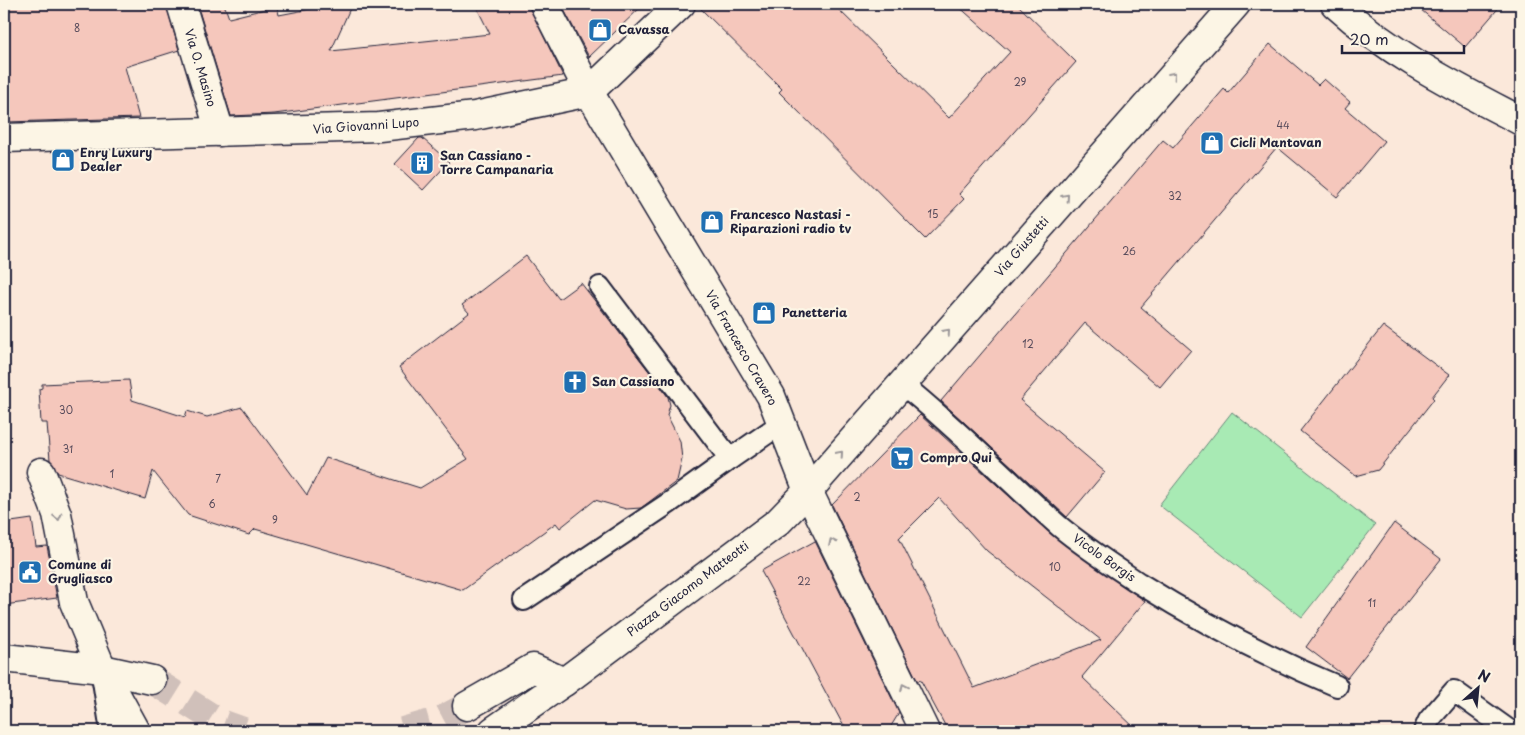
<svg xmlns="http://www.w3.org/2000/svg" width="1525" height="735" font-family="'Playpen Sans',sans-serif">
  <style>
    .green { fill: #a8eab4; stroke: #658678 }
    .building { fill: #f5c7bc; stroke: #22223b; fill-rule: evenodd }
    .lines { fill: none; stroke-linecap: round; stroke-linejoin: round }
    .street-tunnel { stroke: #d0c0ba; stroke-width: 28; stroke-dasharray: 28 14; stroke-linecap: butt }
    .lane-casing { stroke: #22223b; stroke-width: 24 }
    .street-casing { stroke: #22223b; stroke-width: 31 }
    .lane { stroke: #fcf5e5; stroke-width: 20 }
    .street { stroke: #fcf5e5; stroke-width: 28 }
    .oneway { stroke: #9a9698 }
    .labels { text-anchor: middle; stroke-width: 4.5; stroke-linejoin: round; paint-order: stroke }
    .number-label { font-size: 10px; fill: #574b5b }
    .poi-label { font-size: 12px; font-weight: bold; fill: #22223b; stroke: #fcf5e5; text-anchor: start }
    .street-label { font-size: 12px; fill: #22223b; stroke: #fcf5e5 }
  </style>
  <rect width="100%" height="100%" fill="#fbe8da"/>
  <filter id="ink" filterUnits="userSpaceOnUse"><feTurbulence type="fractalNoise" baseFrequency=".02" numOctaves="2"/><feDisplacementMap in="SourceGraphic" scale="10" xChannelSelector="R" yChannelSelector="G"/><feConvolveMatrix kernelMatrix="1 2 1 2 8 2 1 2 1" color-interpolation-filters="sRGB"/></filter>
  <g filter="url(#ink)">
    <polygon class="green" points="1232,412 1375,525 1302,617 1159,505"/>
    <g class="building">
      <polygon points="4,4 166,4 179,50 125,67 139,118 6,122 4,109"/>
      <polygon points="197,4 224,4 229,18 277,6 279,15 336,4 352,4 331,51 490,34 475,4 528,4 563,76 274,114 231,116"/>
      <polygon points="561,4 644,4 589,57"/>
      <polygon points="696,4 833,4 949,118 1010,52 956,4 1017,4 1076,62 959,194 964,199 925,239 779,92 782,89"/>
      <polygon points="1414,4 1502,4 1465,47"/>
      <polygon points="1270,44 1318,85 1324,79 1350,102 1345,108 1384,141 1337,197 1277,147 1141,307 1191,350 1160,387 1085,323 1020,400 1105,472 1067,517 941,401 1163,140 1173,148 1224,89 1228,93"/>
      <polygon points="419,138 422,138 449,162 423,190 395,164"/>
      <polygon points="526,256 559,299 581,283 652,375 668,397 670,405 667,415 680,441 682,459 677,481 641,508 626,509 595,500 560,528 556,523 463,590 255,529 249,535 188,515 153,471 145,499 58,473 50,460 47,423 41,423 39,389 42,388 42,384 129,380 132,400 185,417 187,411 207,417 242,407 307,495 326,458 420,488 468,459 399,367 469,313 462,305"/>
      <polygon points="1383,326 1449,375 1432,397 1434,399 1378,470 1356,476 1300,431"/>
      <path d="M920,415L1052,535L1145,601L1082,677L1138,731H948L920,679L918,682L832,505ZM939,498L987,551L1101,640L974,688L899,538Z"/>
      <polygon points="32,519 36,547 47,546 57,598 4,605 4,523"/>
      <polygon points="1394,523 1441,559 1347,678 1306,647"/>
      <polygon points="815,541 899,713 888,731 852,731 842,723 761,571"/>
    </g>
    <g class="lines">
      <g class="street-tunnel">
        <polyline points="152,680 221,723 243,731"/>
        <polyline points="403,731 441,720 467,706"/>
      </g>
      <g class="lane-casing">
        <g id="lane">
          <polyline points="600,287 730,459 782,423"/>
          <path d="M902,384C957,428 1006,479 1059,526C1084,547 1112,565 1139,583C1203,623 1267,657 1337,686"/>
          <polyline points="524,600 669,503 730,459"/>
          <polyline points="103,681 111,731"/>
          <polyline points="1424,731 1429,720 1454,691 1510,731"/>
        </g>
      </g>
      <g class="street-casing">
        <g id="street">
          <polyline points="181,4 220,132"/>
          <polyline points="544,4 589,92 771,396 808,491 925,731"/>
          <path d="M1335,4C1390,54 1456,87 1521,121"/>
          <polyline points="4,138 379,127 475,116 589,92 681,4"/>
          <polyline points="41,472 57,514 74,602 102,669 136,731"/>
          <polyline points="4,658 102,669 152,680"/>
          <polyline points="467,706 533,668 564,682"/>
          <polyline points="493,731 564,682 778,522 808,491 1236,4"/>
        </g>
      </g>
      <use href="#lane" class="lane"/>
      <use href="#street" class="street"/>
    </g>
    <defs><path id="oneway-chevron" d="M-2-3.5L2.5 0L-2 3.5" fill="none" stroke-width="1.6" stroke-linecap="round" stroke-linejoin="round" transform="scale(1.25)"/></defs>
    <g class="oneway">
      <use href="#oneway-chevron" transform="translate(1173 75) rotate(-49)"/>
      <use href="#oneway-chevron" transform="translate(1066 197) rotate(-49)"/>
      <use href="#oneway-chevron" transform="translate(947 332) rotate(-49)"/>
      <use href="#oneway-chevron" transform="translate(840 454) rotate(-49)"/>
      <use href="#oneway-chevron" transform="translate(58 517) rotate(76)"/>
      <use href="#oneway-chevron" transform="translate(832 542) rotate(-116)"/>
      <use href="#oneway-chevron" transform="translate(904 687) rotate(-116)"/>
    </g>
  </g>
  <defs>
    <g id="shop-square" transform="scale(1.25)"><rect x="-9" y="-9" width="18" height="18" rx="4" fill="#1f6fb2" stroke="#fcf5e5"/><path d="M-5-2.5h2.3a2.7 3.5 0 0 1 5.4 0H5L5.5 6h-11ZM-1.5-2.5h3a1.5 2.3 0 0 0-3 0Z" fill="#fff"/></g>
    <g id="building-square" transform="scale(1.25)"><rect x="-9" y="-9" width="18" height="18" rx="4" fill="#1f6fb2" stroke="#fcf5e5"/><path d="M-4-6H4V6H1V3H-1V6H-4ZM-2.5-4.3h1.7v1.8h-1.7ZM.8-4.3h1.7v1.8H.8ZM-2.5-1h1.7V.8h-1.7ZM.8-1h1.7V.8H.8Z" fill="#fff"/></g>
    <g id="church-square" transform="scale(1.25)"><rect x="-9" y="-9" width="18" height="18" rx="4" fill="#1f6fb2" stroke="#fcf5e5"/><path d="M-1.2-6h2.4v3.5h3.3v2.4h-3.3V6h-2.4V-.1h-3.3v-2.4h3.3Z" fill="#fff"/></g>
    <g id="supermarket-square" transform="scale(1.25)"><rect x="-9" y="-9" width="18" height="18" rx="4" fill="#1f6fb2" stroke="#fcf5e5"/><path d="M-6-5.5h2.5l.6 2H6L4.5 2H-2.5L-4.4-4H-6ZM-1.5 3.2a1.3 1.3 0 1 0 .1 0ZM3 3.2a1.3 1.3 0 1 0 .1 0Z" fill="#fff"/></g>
    <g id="civic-square" transform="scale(1.25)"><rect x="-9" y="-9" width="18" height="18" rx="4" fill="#1f6fb2" stroke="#fcf5e5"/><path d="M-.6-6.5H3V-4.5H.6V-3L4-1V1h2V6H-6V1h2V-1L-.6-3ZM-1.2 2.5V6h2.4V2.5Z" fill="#fff"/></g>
  </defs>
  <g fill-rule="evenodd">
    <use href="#shop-square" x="600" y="30"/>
    <use href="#shop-square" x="1212" y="143"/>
    <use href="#shop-square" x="63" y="160"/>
    <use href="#building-square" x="422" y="163"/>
    <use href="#shop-square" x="712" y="222"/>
    <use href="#shop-square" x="764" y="313"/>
    <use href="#church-square" x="575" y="382"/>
    <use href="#supermarket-square" x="902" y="458"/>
    <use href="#civic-square" x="30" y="572"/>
  </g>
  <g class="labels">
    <g class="number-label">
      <text x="77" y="32">8</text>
      <text x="1020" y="86">29</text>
      <text x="1283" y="129">44</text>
      <text x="1175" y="200">32</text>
      <text x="933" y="218">15</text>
      <text x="1129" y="255">26</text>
      <text x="1028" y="348">12</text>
      <text x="66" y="414">30</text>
      <text x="68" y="453">31</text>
      <text x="112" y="478">1</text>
      <text x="218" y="483">7</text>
      <text x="857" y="501">2</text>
      <text x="212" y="508">6</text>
      <text x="275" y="524">9</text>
      <text x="1055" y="571">10</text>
      <text x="804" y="585">22</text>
      <text x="1372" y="607">11</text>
    </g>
    <g class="poi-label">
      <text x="618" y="34">Cavassa</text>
      <text x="1230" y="147">Cicli Mantovan</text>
      <text x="80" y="157">Enry Luxury<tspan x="80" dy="14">Dealer</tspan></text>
      <text x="440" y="160">San Cassiano -<tspan x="440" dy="14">Torre Campanaria</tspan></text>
      <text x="730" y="219">Francesco Nastasi -<tspan x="730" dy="14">Riparazioni radio tv</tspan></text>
      <text x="782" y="317">Panetteria</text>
      <text x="592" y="386">San Cassiano</text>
      <text x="920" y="462">Compro Qui</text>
      <text x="48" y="569">Comune di<tspan x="48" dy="14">Grugliasco</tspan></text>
    </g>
    <g class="street-label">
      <text transform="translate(200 68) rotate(73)" y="4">Via O. Masino</text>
      <text transform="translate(366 126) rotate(-4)" y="4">Via Giovanni Lupo</text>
      <text transform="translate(1022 247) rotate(-49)" y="4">Via Giustetti</text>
      <text transform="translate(741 348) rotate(60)" y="4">Via Francesco Cravero</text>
      <text transform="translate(1104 558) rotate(35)" y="4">Vicolo Borgis</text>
      <text transform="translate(688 589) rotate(-37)" y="4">Piazza Giacomo Matteotti</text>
    </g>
  </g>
  <rect width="1525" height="735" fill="none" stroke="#fcf5e5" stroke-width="20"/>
  <rect x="10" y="10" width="1505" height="715" fill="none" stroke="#22223b" stroke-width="2" filter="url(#ink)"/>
  <g transform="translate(1478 688) rotate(27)" stroke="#fcf5e5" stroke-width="4" paint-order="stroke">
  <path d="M0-4L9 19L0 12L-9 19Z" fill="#22223b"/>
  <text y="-8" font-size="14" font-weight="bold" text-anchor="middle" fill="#22223b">N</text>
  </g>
  <path d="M1342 45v8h122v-8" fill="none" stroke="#22223b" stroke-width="2.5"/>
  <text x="1350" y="45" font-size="15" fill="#22223b" stroke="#fcf5e5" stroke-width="4" paint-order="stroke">20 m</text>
</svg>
